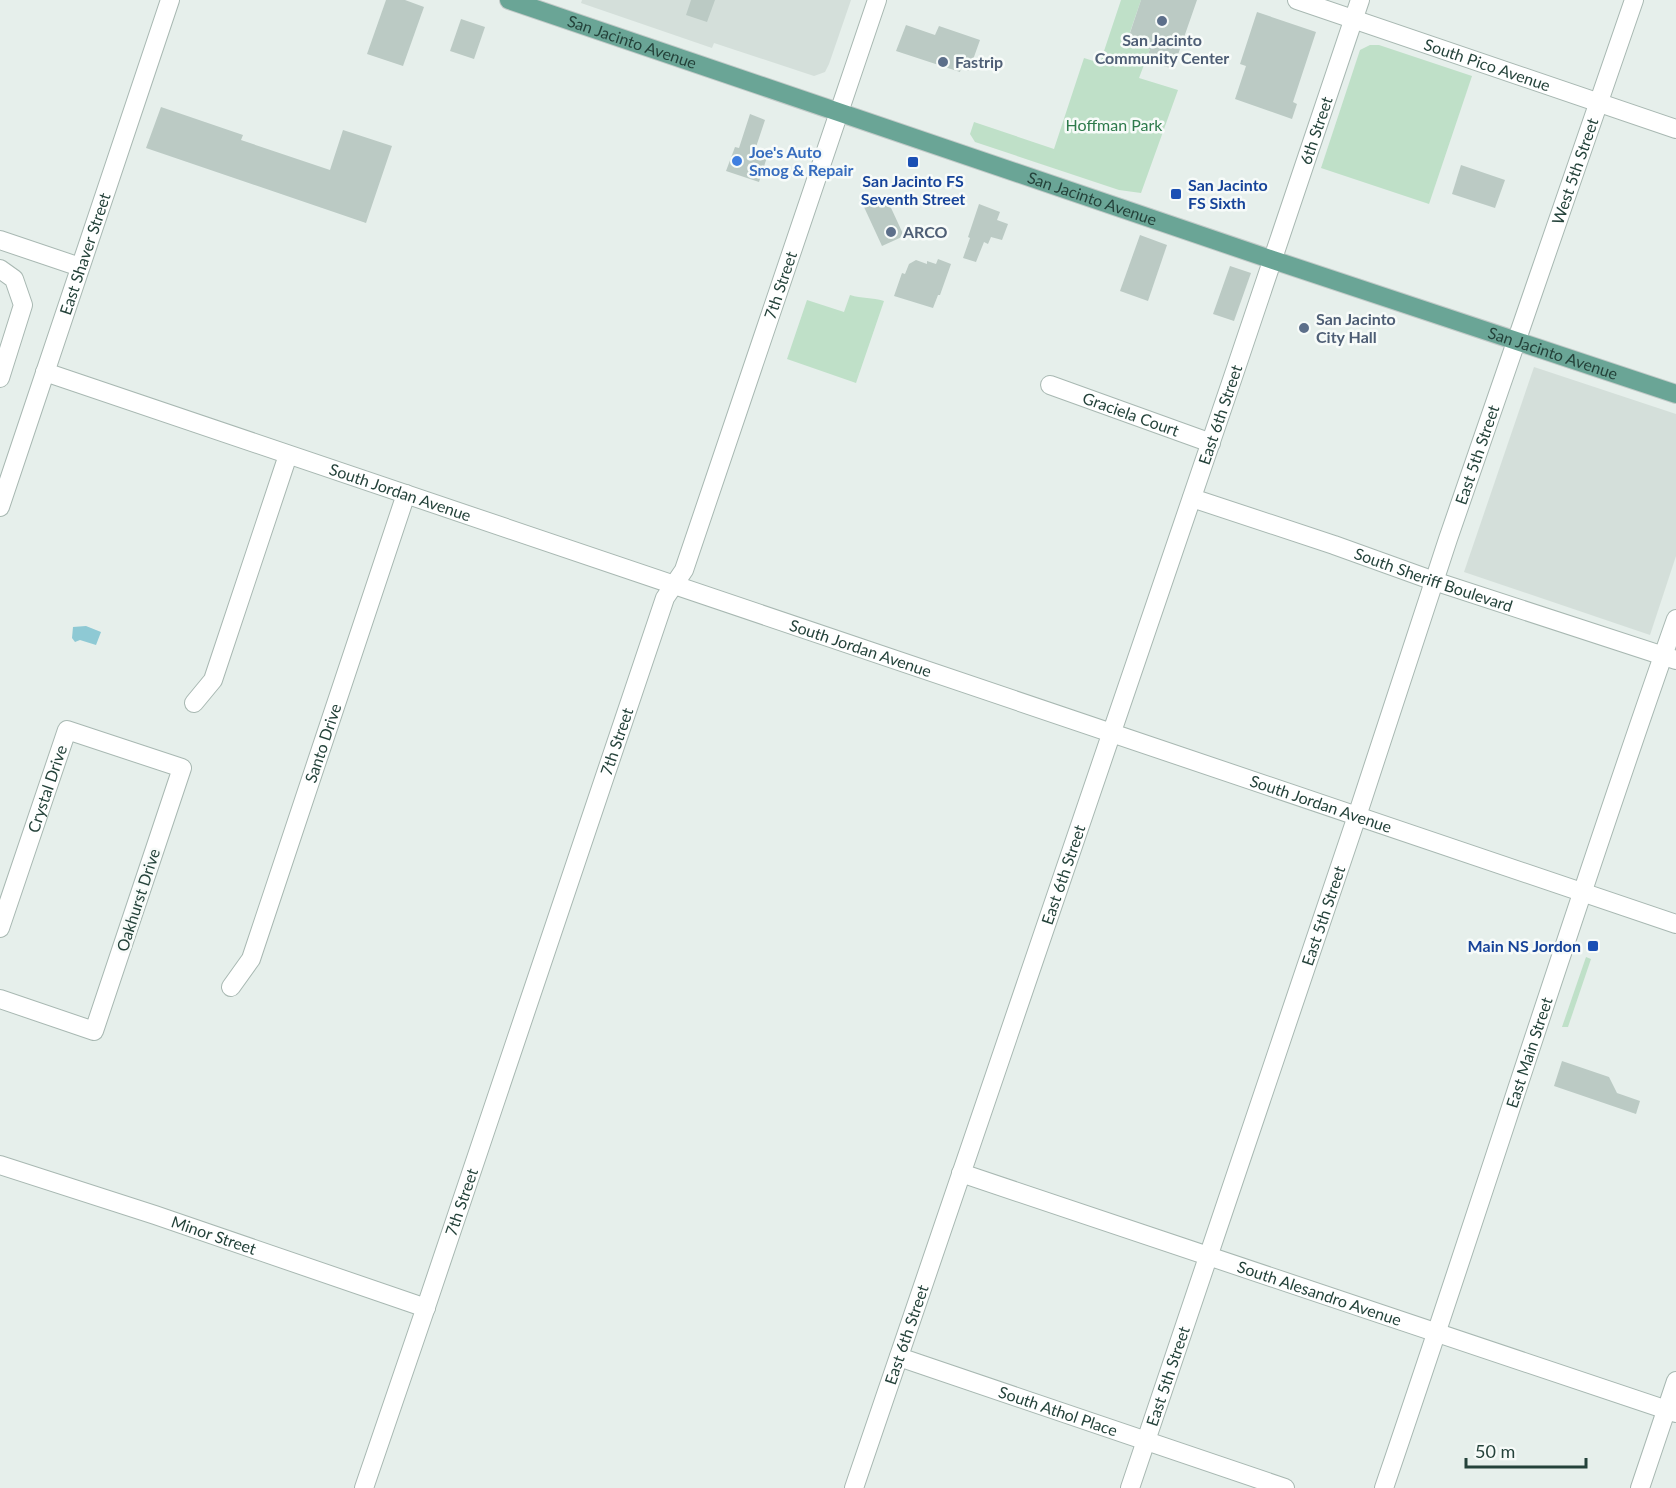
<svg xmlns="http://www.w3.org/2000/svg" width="1676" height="1488" font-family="Lato,sans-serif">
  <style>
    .built { fill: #d4dfda }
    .green { fill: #bfe0c8 }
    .water { fill: #8ec9d4 }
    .building { fill: #bbcac4 }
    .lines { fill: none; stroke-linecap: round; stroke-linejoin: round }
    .minor-casing { stroke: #a8b8b2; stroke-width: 20 }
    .major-casing { stroke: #c2cac8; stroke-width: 20 }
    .minor { stroke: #fff; stroke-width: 18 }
    .major { stroke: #6aa596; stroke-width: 18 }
    .service-dot { fill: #5c6f8a; stroke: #f7fbf9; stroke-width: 2 }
    .shop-dot { fill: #3f7fe0; stroke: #f7fbf9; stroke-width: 2 }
    .transit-dot { fill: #1a4fb4; stroke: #f7fbf9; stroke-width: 2 }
    .labels { text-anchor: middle; stroke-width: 5; stroke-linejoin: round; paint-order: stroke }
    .service-label { font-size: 16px; font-weight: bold; fill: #4e5e75; stroke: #f7fbf9; text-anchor: start }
    .street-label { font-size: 16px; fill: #24423a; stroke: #f7fbf9 }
    .park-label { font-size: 16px; fill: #2d7a4b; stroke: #f7fbf9 }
    .shop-label { font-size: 16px; font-weight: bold; fill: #366cbe; stroke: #f7fbf9; text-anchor: start }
    .transit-label { font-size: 16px; font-weight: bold; fill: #164399; stroke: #f7fbf9 }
  </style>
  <rect width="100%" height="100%" fill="#e6efeb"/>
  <g class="built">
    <polygon points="582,0 851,0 829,64 825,72 814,76 714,43 712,48 581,3"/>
    <polygon points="1534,367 1676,414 1676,556 1650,635 1464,572"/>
  </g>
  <g class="green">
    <polygon points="1121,0 1141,0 1127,41 1150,49 1139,78 1178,90 1141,193 1119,190 975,142 970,134 974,122 1054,149 1084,58 1100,63"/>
    <polygon points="1370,45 1379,45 1472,76 1429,204 1321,168 1360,50"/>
    <path d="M850,295C862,299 872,297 884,301L856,383L787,359L807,300L844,312Z"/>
    <polygon points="1586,957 1591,959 1568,1027 1562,1027"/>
  </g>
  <polygon class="water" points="86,626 101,632 96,645 80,640 75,642 72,638 73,627"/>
  <g class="building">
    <polygon points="386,0 405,0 424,7 403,66 367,54"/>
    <polygon points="691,0 715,0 707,22 686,15"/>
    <polygon points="1141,0 1197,0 1173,69 1146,60 1150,49 1127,42"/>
    <polygon points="1257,12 1316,32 1293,102 1297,104 1292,119 1235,99 1246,66 1240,64"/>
    <polygon points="461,19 485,27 474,59 450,51"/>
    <polygon points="906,25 935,35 939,26 980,40 969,71 961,68 960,72 896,51"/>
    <polygon points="161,107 243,135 241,140 330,170 343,130 392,146 366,223 146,148"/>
    <polygon points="750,114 765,120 754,153 767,157 759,182 726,171 735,147 739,148"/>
    <polygon points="1461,165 1505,180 1495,208 1452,194"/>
    <polygon points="886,197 904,236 882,246 864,207"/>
    <polygon points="979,204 1000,212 997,220 1008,224 1002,240 991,237 988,244 984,242 976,262 963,258 970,238 968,237"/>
    <polygon points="1140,235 1167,245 1148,301 1120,291"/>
    <polygon points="938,259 951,264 940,295 938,295 933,308 894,296 902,273 905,274 909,264 916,260 927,264 927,261 936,264"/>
    <polygon points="1230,266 1251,273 1234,321 1213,314"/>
    <polygon points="1562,1061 1609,1077 1617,1093 1640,1101 1636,1114 1554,1086"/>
  </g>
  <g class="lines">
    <g class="minor-casing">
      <g id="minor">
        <path id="s1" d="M1297,0L1676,129"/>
        <polyline points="0,240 80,267"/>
        <polyline points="0,269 14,279 23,305 0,378"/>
        <path id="s2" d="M45,372L1676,924"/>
        <path id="s3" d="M1050,385L1211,443"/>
        <path id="s4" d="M1192,498L1334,545L1434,581L1676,660"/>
        <path id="s5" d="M0,507L170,0"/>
        <polyline points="194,703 213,680 288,455"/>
        <path id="s6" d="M0,928L67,730L182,768L94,1031L0,999"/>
        <path id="s7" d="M231,987L251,959L406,494"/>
        <path id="s8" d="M0,1165L155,1215L426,1308"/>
        <path id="s9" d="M961,1173L1676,1413"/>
        <path id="s10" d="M899,1357L1285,1488"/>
        <path id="s11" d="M364,1488L428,1301L665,598L684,570L877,0"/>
        <path id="s12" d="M854,1488L1233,377L1360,0"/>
        <path id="s13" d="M1130,1488L1357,816L1448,539L1634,0"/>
        <path id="s14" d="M1384,1488C1483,1199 1574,907 1676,619"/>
        <polyline points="1640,1488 1676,1381"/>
      </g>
    </g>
    <g class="major-casing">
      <g id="major">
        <path id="s15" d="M509,0L1273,260L1676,394"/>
      </g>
    </g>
    <use href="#minor" class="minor"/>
    <use href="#major" class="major"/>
  </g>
  <g class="service-dot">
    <circle cx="1162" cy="21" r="6"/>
    <circle cx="943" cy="62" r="6"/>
    <circle cx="891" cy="232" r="6"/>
    <circle cx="1304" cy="328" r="6"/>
  </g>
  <circle class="shop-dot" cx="737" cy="161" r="6"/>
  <g class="transit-dot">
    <rect x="907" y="156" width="12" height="12" rx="3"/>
    <rect x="1170" y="188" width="12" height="12" rx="3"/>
    <rect x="1587" y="940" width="12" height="12" rx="3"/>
  </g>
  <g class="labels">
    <g class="service-label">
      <text x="1162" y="46" text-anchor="middle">San Jacinto<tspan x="1162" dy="18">Community Center</tspan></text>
      <text x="955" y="68">Fastrip</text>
      <text x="903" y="238">ARCO</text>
      <text x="1316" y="325">San Jacinto<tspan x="1316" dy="18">City Hall</tspan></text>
    </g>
    <g class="street-label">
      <text dy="6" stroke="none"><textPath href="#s15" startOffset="130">San Jacinto Avenue</textPath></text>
      <text dy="6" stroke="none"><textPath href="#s1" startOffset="201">South Pico Avenue</textPath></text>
      <text dy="6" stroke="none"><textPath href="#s12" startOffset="1434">6th Street</textPath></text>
      <text dy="6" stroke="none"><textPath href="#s13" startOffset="1390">West 5th Street</textPath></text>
      <text dy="6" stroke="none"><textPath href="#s15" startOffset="616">San Jacinto Avenue</textPath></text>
      <text dy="6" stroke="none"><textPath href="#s5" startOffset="267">East Shaver Street</textPath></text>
      <text dy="6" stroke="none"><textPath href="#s11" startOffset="1274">7th Street</textPath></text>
      <text dy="6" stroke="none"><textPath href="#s15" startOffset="1102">San Jacinto Avenue</textPath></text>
      <text dy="6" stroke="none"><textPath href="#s3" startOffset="86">Graciela Court</textPath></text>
      <text dy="6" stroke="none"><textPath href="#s12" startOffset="1134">East 6th Street</textPath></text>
      <text dy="6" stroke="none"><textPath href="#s13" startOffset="1090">East 5th Street</textPath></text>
      <text dy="6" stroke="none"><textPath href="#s2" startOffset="375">South Jordan Avenue</textPath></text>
      <text dy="6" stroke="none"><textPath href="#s4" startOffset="255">South Sheriff Boulevard</textPath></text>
      <text dy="6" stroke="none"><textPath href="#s2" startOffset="861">South Jordan Avenue</textPath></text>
      <text dy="6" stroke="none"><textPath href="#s11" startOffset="788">7th Street</textPath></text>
      <text dy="6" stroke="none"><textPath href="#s7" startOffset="262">Santo Drive</textPath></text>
      <text dy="6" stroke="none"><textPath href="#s6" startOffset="147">Crystal Drive</textPath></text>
      <text dy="6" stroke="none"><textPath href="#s2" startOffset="1347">South Jordan Avenue</textPath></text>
      <text dy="6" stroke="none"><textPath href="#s12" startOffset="648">East 6th Street</textPath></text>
      <text transform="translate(138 900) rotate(-72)" y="6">Oakhurst Drive</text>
      <text dy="6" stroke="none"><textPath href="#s13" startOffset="604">East 5th Street</textPath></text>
      <text dy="6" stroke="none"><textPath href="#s14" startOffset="459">East Main Street</textPath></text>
      <text dy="6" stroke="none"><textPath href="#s11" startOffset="302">7th Street</textPath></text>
      <text dy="6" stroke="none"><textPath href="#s8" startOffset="225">Minor Street</textPath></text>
      <text dy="6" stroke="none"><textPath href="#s9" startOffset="378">South Alesandro Avenue</textPath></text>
      <text dy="6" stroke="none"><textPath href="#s12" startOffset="162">East 6th Street</textPath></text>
      <text dy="6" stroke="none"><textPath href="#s13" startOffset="118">East 5th Street</textPath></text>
      <text dy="6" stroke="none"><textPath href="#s10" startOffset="168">South Athol Place</textPath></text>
    </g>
    <g class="park-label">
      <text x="1114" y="131">Hoffman Park</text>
    </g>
    <g class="shop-label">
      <text x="749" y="158">Joe's Auto<tspan x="749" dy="18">Smog &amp; Repair</tspan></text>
    </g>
    <g class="transit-label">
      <text x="913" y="187">San Jacinto FS<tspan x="913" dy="18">Seventh Street</tspan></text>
      <text x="1188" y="191" text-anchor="start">San Jacinto<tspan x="1188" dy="18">FS Sixth</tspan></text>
      <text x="1581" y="952" text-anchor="end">Main NS Jordon</text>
    </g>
  </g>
  <path d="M1466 1458v9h120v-9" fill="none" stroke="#24423a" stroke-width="3"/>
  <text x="1475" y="1458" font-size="18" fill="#24423a" stroke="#f7fbf9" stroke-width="4.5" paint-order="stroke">50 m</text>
</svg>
